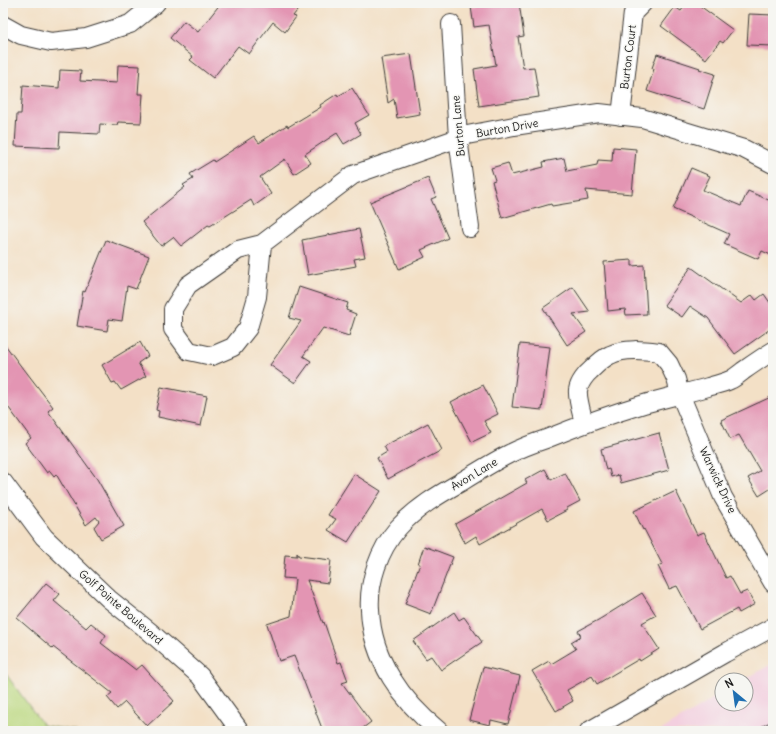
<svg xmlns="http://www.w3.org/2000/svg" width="776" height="734" font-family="Delius,sans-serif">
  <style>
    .built { fill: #f3cfdf }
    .green { fill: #bad77d; stroke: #6b7a4c }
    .building { fill: #e395b3 }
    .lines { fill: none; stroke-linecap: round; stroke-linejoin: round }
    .service-casing { stroke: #3c3936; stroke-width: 11 }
    .minor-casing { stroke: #3c3936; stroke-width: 20 }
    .service { stroke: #fff; stroke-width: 9 }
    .minor { stroke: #fff; stroke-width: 18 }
    .labels { text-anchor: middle; stroke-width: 3; stroke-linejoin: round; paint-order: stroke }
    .street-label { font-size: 11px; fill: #1c1c1c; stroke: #f6f6f2 }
  </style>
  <rect width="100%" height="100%" fill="#f6f6f2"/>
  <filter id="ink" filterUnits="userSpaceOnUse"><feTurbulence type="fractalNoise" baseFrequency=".025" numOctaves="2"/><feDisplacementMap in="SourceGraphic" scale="8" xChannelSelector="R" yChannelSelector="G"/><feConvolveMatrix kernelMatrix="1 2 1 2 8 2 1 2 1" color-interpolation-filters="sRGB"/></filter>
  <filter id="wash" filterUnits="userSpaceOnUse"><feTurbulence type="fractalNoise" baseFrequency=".012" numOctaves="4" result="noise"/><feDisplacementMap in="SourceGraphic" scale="16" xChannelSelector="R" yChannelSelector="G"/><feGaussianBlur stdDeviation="0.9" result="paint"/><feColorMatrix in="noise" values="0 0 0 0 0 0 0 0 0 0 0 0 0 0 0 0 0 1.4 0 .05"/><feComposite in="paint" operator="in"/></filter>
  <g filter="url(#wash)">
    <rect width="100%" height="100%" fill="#f3e0c6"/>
    <polygon class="built" points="773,663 773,731 660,731 722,693 722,704 746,704 746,680 744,680"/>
    <polygon class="green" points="3,670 43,725 76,731 3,731"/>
    <g id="blocks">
      <g class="building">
        <polygon points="221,3 303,3 293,16 296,17 285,32 273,22 249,54 238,46 213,78 190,60 193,57 170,38 184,21 198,32"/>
        <polygon points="496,3 519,3 524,36 518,37 523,68 534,67 539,97 479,106 474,69 496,65 489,25 474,27 471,7"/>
        <polygon points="687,3 696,3 733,30 723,43 720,41 706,59 661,26 675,7 681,11"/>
        <polygon points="749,14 773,15 773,46 747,45"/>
        <polygon points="411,54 420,114 397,118 394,99 388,103 381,58"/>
        <polygon points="657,54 700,68 699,69 715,74 704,109 647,91 654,69 652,68"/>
        <polygon points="118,65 140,66 138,94 143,94 141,123 118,122 117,125 100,124 99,134 60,132 59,148 15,146 17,114 21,114 23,85 59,88 60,70 81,71 80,81 117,83"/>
        <polygon points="352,88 369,115 355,123 361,134 344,144 337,133 305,154 311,163 294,174 285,159 260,177 271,194 254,206 251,200 210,226 208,225 181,246 173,237 161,246 142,222 185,187 183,185 193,179 190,174 213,160 214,162 254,136 259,143 287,125 288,127 321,107 320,105 337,94 338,96"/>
        <polygon points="613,147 636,149 632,194 586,190 588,200 552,206 551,204 502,218 492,181 495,180 491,168 508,163 512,175 544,167 543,162 564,158 567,171 597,165 598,160 612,161"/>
        <polygon points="691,168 710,176 703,190 741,206 748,191 773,202 773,256 762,251 758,259 724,244 729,234 673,209"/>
        <polygon points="428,178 436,197 431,199 448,238 421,250 425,257 399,269 370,202"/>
        <polygon points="359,229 365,257 354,259 356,266 308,275 302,240"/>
        <polygon points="106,240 149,256 136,289 127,286 122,321 109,319 107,331 77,326 83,291 85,292"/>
        <polygon points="632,260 632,266 644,265 647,314 626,315 625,309 608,311 604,262"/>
        <polygon points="691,267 741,303 752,295 756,300 764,294 773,307 773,327 735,354 708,318 690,306 682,317 664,305"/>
        <polygon points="299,287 348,303 346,310 356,314 349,336 323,328 303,356 311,361 295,383 270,365 301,321 289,318"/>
        <polygon points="573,287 590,312 573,314 586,332 567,345 543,308"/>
        <polygon points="3,342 23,369 24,369 53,407 48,411 97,479 124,526 101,539 94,527 99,521 96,517 86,525 56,474 54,476 50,471 47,473 25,443 31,438 3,400"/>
        <polygon points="140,342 148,356 138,363 146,376 121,390 115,382 112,383 102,365"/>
        <polygon points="520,344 550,347 542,410 512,407"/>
        <polygon points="483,385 498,414 484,421 491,433 472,442 451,402"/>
        <polygon points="161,387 207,396 201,426 158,417 159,411 156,410"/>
        <polygon points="773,396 773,494 770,489 759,496 748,478 760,471 739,435 730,439 721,420"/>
        <polygon points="428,423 442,450 388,479 377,458 387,452 384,446"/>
        <polygon points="659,433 669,470 621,483 619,475 611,477 609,469 606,470 601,449"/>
        <polygon points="545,469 551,480 565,473 580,501 567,508 567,510 548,520 542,509 480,544 476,536 465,543 455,524 527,483 525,480"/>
        <polygon points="354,474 381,491 348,542 328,530 336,519 328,515"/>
        <polygon points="676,491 697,535 704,532 726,578 730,576 740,594 747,591 755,604 739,613 737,609 700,629 677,586 669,589 658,566 662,564 644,529 643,530 634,511"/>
        <polygon points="424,546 453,557 431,614 405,604 420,564 418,564"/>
        <polygon points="297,553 299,556 331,560 328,583 307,580 323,623 324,622 338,663 341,662 348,681 342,683 371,722 359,731 323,731 294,656 279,661 267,624 291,616 295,579 283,578 285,555 297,556"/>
        <polygon points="46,583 60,594 54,601 86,628 91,623 106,635 101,643 136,670 142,665 174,701 147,726 125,702 117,709 107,697 112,693 53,647 52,648 17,618"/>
        <polygon points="642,593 656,615 642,623 659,649 640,661 639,659 597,684 592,676 567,690 573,701 556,711 532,671 549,661 551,664 576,649 571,642 581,636 578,631 600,619"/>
        <polygon points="454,612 459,620 464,617 482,642 441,670 431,656 426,659 413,641"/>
        <polygon points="483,667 520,676 508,724 491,720 490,725 469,720"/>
      </g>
    </g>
  </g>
  <g filter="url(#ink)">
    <use href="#blocks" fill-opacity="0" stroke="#3c3936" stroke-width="1"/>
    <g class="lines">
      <g class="service-casing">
        <polyline id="service" points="764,731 773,726"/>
      </g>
      <g class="minor-casing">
        <g id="minor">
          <polyline points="451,24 458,138 470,228"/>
          <polyline points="3,25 21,35 51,42 86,38 130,24 156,3"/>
          <polyline points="621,116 633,13 643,3"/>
          <polyline points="262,244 257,297 248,328 233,347 212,356 189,351 173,329 173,309 188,285 238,250 262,244 353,175 467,135 514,126 599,113 642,118 744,149 773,164"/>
          <path d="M584,423C582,414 577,399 578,390C579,383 586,374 591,370C597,364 603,358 610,355C625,348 643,350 659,352L669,364L676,379L680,394L723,497L773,583"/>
          <polyline points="3,482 44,537 109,599 149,631 200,676 240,731"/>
          <path d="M439,731C402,701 372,660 370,610C368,582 379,550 398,528C416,508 438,495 461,482C477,472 493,462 509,454C521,448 534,443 546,439C578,426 611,414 644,404C665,398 687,393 708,387C715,385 723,383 730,380C735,378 739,374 743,371C753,364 763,357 773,351"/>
          <polyline points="589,731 725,653 773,627"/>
        </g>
      </g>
      <use href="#service" class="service"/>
      <use href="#minor" class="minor"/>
    </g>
  </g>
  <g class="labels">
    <g class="street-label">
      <text transform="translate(628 57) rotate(-83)" y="4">Burton Court</text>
      <text transform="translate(458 126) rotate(-95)" y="4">Burton Lane</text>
      <text transform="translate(507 128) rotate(-10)" y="4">Burton Drive</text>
      <text transform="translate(474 474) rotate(-31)" y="4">Avon Lane</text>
      <text transform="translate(718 480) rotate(65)" y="4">Warwick Drive</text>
      <text transform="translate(121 607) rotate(41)" y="4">Golf Pointe Boulevard</text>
    </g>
  </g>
  <rect width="776" height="734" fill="none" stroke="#f6f6f2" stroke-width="16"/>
  <g transform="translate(734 692) rotate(331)"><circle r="19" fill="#f6f6f2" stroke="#9f9f9c"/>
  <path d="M0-3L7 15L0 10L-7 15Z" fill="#1f6fb2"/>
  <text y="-6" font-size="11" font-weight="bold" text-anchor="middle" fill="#1c1c1c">N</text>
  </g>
</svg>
